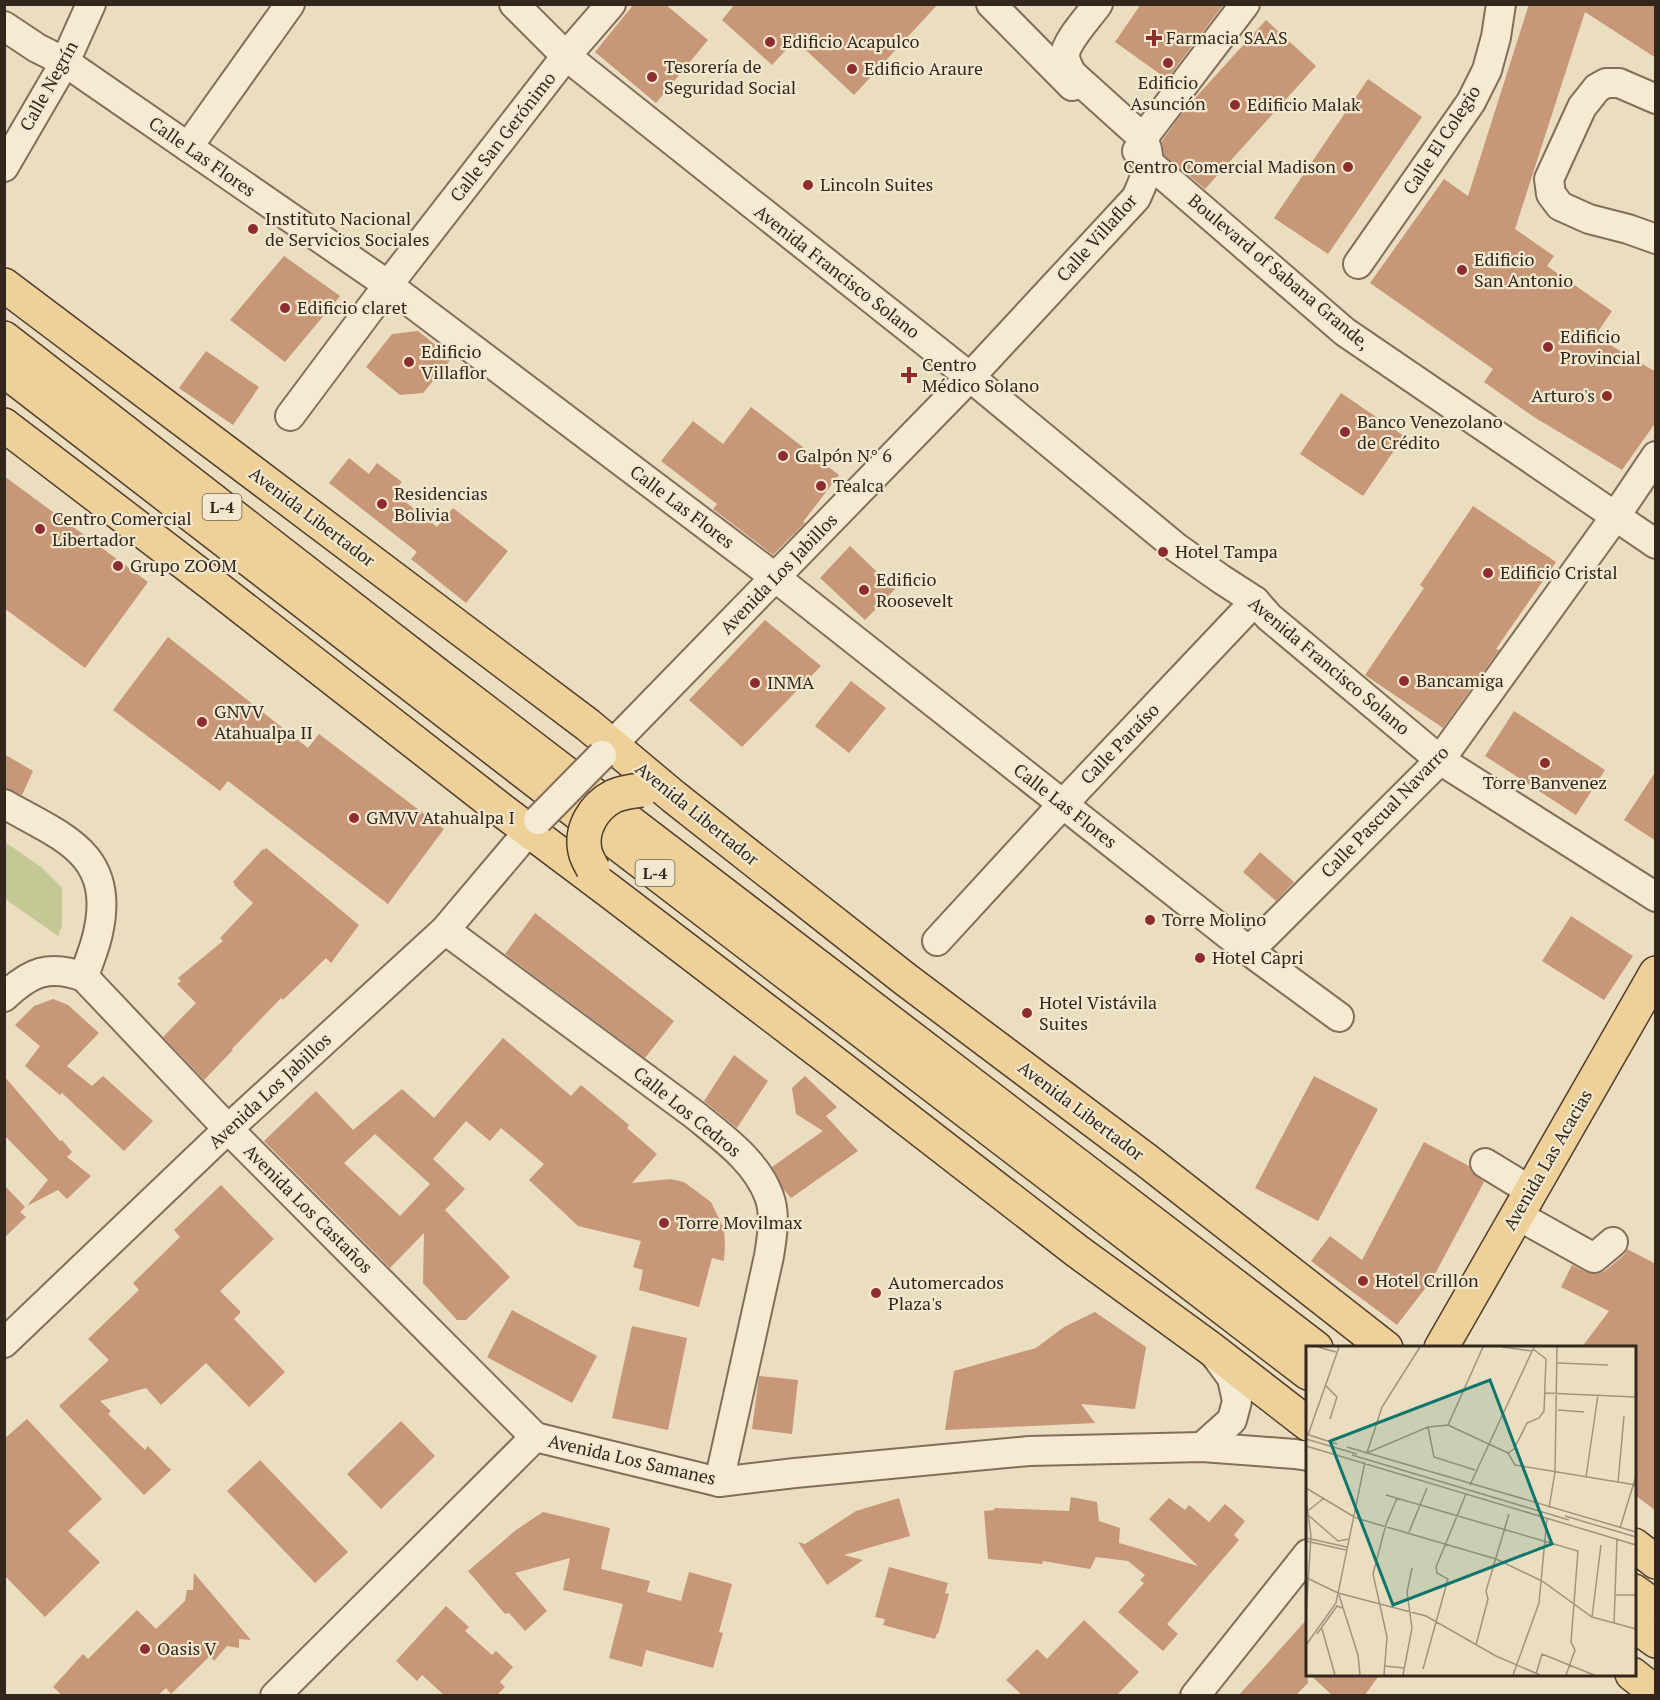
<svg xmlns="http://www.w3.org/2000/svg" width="1660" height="1700" font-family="'PT Serif',serif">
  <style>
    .green { fill: #c3c895 }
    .building { fill: #c79777; fill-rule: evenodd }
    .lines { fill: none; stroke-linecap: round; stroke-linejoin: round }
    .minor-casing { stroke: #836e59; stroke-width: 32 }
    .major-casing { stroke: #503d2d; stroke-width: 36 }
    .minor { stroke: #f6ebd2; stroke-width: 28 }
    .major { stroke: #edd199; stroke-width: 33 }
    .minor-bridge-casing { stroke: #836e59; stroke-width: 32; stroke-linecap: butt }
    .major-bridge-casing { stroke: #503d2d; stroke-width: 36; stroke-linecap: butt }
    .minor-bridge { stroke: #f6ebd2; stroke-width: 28 }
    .major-bridge { stroke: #edd199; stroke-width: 33 }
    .poi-dot { fill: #8e2d2f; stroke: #f3e8cf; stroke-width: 2 }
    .labels { text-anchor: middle; stroke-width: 4.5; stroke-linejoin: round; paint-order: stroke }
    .shield { fill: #f3e8cf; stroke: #6d6152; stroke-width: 1.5 }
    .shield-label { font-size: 16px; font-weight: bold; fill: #33271d }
    .poi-label { font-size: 18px; fill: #33271d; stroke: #f3e8cf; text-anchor: start }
    .street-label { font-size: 18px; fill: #33271d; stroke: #f3e8cf }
    .inset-road { fill: none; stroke: #a1947f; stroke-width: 1.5 }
    .view { fill: #0f766e; fill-opacity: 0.15; stroke: #0f766e; stroke-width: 3 }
    .inset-edge { fill: none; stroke: #33271d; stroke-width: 3 }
  </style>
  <rect width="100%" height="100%" fill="#ebddc0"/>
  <polygon class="green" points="5,842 41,867 62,888 62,925 58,936 5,899"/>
  <g class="building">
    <polygon points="634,4 665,4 708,40 656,103 595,52"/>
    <polygon points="735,4 938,4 854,95 795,40 772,65 722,20"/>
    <polygon points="1141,4 1224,4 1167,79 1115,42"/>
    <polygon points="1529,4 1656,4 1656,58 1585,12 1515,229 1554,256 1547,266 1612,311 1595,336 1656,372 1656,422 1622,470 1534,417 1484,382 1493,369 1370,283 1444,179 1468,196"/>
    <polygon points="1266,20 1316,66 1205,189 1164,155 1162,141 1186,108"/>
    <polygon points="1368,79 1422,117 1328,254 1274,218"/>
    <polygon points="284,256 340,296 285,362 230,320"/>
    <polygon points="418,331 452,358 423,393 400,395 366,367 392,334"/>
    <polygon points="206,351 259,387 233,425 179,388"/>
    <polygon points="1341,393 1404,436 1363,496 1300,454"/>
    <polygon points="751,407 839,475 803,522 805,523 773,555 713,509 717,504 661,461 693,421 723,444"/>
    <polygon points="349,458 369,474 377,463 402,482 393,492 437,527 453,508 508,551 466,603 411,559 417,552 329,483"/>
    <polygon points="4,476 148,582 85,668 4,608"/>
    <polygon points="1473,506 1556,562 1496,649 1499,650 1443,728 1365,675 1424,588 1420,585"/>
    <polygon points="850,546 895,589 865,620 820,578"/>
    <polygon points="765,620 821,666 742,747 689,700"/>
    <polygon points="168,637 308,748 319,734 444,829 388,904 228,781 220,791 113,710"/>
    <polygon points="851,681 886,708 849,753 815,726"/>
    <polygon points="1514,711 1605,770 1576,815 1485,756"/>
    <polygon points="4,754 33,771 22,795 4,788"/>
    <polygon points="1656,771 1656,841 1624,820"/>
    <polygon points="266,848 359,925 331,963 326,958 283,1000 281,998 232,1049 233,1050 204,1080 163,1037 196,1003 177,984 181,981 178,978 223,941 220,938 253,903 234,885 235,884 233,882 263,849 264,850"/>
    <polygon points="1260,852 1294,882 1276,901 1243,872"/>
    <polygon points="535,913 674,1021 645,1058 505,954"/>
    <polygon points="1571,916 1633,956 1604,1000 1542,961"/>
    <polygon points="53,999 68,1005 99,1033 67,1066 92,1086 103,1076 153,1121 124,1151 62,1093 60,1095 25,1066 40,1046 15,1025 34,1006"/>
    <path d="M503,1038L571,1096L581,1085L629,1125L627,1128L657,1154L632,1183L670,1179L684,1182L711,1202L724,1229L725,1246L724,1261L712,1258L699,1307L639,1290L643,1270L633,1267L641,1241L578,1226L529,1180L544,1164L501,1128L490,1141L466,1121L433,1159L465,1189L445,1210L510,1277L466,1320H457L423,1283L424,1233L390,1268L264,1141L316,1091L353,1130L402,1089L434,1118ZM375,1134L430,1184L400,1216L344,1163Z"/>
    <polygon points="734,1055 768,1081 737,1128 704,1101"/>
    <polygon points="4,1076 60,1141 62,1140 72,1152 67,1157 91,1176 67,1199 58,1190 27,1206 48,1180 4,1135"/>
    <polygon points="805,1076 837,1107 826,1116 858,1151 791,1198 784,1190 772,1167 823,1131 796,1114 792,1088"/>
    <polygon points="1314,1076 1378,1109 1318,1221 1255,1188"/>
    <polygon points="1424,1142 1469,1166 1471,1171 1484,1182 1428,1287 1427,1286 1397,1325 1311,1261 1330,1236 1362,1260"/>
    <polygon points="4,1185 25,1207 20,1212 26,1217 4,1238"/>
    <polygon points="221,1185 274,1239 220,1291 241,1312 234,1319 285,1372 249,1407 206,1363 161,1405 146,1388 100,1401 111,1411 108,1414 145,1450 148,1446 171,1470 144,1495 59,1406 109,1360 88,1339 139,1290 133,1283 180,1237 174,1230"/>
    <polygon points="1627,1249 1656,1264 1656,1511 1635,1495 1635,1347 1582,1347 1609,1311 1561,1287 1572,1265 1586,1272 1596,1274 1605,1271 1624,1255"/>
    <polygon points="512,1310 597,1356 572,1403 487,1357"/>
    <polygon points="1095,1312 1146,1347 1135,1409 1081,1404 1095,1423 945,1430 954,1371 1036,1348 1064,1327"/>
    <polygon points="632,1326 687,1338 668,1430 612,1418"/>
    <polygon points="759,1376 798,1380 792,1434 752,1429"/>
    <polygon points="27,1419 102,1499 68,1531 100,1562 45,1617 4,1575 4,1439"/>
    <polygon points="401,1421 435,1456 381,1509 347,1474"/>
    <polygon points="260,1460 348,1552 315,1583 227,1491"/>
    <polygon points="1071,1497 1097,1502 1099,1521 1120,1528 1119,1543 1198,1566 1149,1519 1169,1498 1185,1510 1189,1505 1209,1522 1225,1504 1245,1521 1234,1535 1239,1540 1167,1624 1178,1634 1163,1651 1118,1612 1144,1583 1140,1580 1145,1575 1128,1561 1096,1557 1090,1569 1043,1561 1042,1564 988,1559 984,1511 994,1510 995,1508 1069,1511"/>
    <polygon points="899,1498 910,1536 844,1555 863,1560 827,1585 798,1542 805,1544 856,1511"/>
    <polygon points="543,1512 610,1528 601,1569 650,1581 647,1592 681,1601 689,1572 732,1584 719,1632 723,1633 713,1668 646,1650 642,1667 609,1658 623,1604 563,1590 570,1558 515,1573 547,1611 525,1631 509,1613 505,1614 468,1571 516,1530"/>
    <polygon points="889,1567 948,1583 945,1593 949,1594 938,1634 937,1633 935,1639 883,1625 885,1619 875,1617"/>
    <polygon points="194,1573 251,1640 239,1639 239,1648 227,1646 214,1661 210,1656 171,1694 166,1688 158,1695 62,1695 53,1687 83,1654 88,1659 137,1610 156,1629 185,1601 187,1590 193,1590"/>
    <polygon points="446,1606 469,1627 465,1631 492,1655 496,1651 513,1667 500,1682 505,1687 497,1695 444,1695 422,1675 417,1681 396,1661"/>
    <polygon points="1308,1618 1308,1683 1296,1695 1239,1695"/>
    <polygon points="1084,1620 1139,1672 1117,1695 1022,1695 1006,1680 1037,1649 1047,1659"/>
    <polygon points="1309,1674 1380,1674 1365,1695 1332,1695"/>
  </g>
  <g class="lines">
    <g class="minor-casing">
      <g id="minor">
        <polyline points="514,4 566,56 970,377 1177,548 1221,579 1255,601 1269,617 1440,760 1656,897"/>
        <polyline points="991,4 1072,86"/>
        <polyline points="4,26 37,48 65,62 388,285 776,578 1249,951 1339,1017"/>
        <polyline points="1656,99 1619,83 1606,83 1597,88 1582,107 1549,179 1551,194 1560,206 1589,219 1628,229 1656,239"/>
        <polyline points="1143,138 1245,4"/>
        <polyline points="188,147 290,4"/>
        <polyline points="1137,151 1149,163 1345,332 1656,544"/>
        <polyline points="4,167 65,62 91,4"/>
        <polyline points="1358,264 1471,102 1487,70 1496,37 1501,4"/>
        <polyline points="290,416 388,285 566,56 611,4"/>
        <path d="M602,755L970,377L1136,198C1146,176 1154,161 1143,138L1072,74C1069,68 1065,62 1065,55C1066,41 1089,17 1098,4"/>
        <path d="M4,804C62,837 116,853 98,933C95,948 88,963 84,977"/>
        <path d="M445,930L695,1115C723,1138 756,1161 769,1196C776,1215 772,1237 769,1256L719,1482"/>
        <polyline points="937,941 1063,804 1255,601"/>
        <polyline points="1249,951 1440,760 1615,517 1656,456"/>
        <path d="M4,997C30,972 49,964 84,977L228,1129L535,1437"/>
        <polyline points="1485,1163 1531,1191"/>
        <polyline points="1517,1215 1594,1258 1613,1242"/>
        <polyline points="4,1343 228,1129 445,930 538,820"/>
        <polyline points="1202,1447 1232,1420 1237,1401 1232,1378 1215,1355"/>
        <polyline points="275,1696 535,1437 719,1482 795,1473 1029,1451 1202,1447 1295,1454 1308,1456"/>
        <polyline points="1195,1696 1308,1554"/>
      </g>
    </g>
    <g class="major-casing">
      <g id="major">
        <polyline points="4,285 588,725 674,797 905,979 1146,1160 1386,1348"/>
        <polyline points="4,338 439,676 1316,1348"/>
        <polyline points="4,370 545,788 1308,1373"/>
        <polyline points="4,425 212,584 504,812 608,890 837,1065 1077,1251 1210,1348 1308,1424"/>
        <polyline points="1441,1348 1656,973"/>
        <polyline points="1634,1545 1656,1562"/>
        <polyline points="1634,1591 1656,1607"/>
        <polyline points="1634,1625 1656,1641"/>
        <polyline points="1632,1674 1656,1693"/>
      </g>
    </g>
    <use href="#minor" class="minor"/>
    <use href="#major" class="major"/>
    <g class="minor-bridge-casing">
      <polyline id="minor-bridge" points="538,820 602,755"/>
    </g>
    <g class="major-bridge-casing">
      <path id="major-bridge" d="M593,869C590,863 586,857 585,851C580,829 594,806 614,796C623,792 632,791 642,790"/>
    </g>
    <use href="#minor-bridge" class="minor-bridge"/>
    <use href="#major-bridge" class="major-bridge"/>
  </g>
  <g class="poi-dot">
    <path d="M1151 29h6v6h6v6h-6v6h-6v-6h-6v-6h6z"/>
    <circle cx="770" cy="42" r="6"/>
    <circle cx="1168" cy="63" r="6"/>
    <circle cx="852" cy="69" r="6"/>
    <circle cx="652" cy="77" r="6"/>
    <circle cx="1235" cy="105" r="6"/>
    <circle cx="1348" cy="167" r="6"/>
    <circle cx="808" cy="185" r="6"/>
    <circle cx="253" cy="229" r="6"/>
    <circle cx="1462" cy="270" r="6"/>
    <circle cx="285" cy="308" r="6"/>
    <circle cx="1548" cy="347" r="6"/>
    <circle cx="409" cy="362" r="6"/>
    <path d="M906 366h6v6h6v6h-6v6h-6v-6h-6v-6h6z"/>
    <circle cx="1607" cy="396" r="6"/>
    <circle cx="1345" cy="432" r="6"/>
    <circle cx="783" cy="456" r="6"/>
    <circle cx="821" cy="486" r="6"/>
    <circle cx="382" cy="504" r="6"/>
    <circle cx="40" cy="529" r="6"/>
    <circle cx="1163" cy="552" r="6"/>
    <circle cx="118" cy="566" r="6"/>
    <circle cx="1488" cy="573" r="6"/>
    <circle cx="864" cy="590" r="6"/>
    <circle cx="1404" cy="681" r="6"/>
    <circle cx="755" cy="683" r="6"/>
    <circle cx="202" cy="722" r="6"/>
    <circle cx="1545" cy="763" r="6"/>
    <circle cx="354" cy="818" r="6"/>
    <circle cx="1150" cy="920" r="6"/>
    <circle cx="1200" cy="958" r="6"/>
    <circle cx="1027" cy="1013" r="6"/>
    <circle cx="664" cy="1223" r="6"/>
    <circle cx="1363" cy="1281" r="6"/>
    <circle cx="876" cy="1293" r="6"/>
    <circle cx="145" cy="1649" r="6"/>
  </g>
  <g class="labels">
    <g class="shield">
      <rect x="202.5" y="494" width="39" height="26" rx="4.5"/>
      <rect x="635.5" y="860" width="39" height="26" rx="4.5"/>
    </g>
    <g class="shield-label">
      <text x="222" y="513">L-4</text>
      <text x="655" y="879">L-4</text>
    </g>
    <g class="poi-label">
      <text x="1166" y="44">Farmacia SAAS</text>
      <text x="782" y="48">Edificio Acapulco</text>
      <text x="664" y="73">Tesorería de<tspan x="664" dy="21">Seguridad Social</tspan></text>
      <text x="864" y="75">Edificio Araure</text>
      <text x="1168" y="89" text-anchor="middle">Edificio<tspan x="1168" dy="21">Asunción</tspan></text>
      <text x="1247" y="111">Edificio Malak</text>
      <text x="1336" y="173" text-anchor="end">Centro Comercial Madison</text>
      <text x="820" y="191">Lincoln Suites</text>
      <text x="265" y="225">Instituto Nacional<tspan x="265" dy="21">de Servicios Sociales</tspan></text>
      <text x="1474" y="266">Edificio<tspan x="1474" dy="21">San Antonio</tspan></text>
      <text x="297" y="314">Edificio claret</text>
      <text x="1560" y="343">Edificio<tspan x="1560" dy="21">Provincial</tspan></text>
      <text x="421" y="358">Edificio<tspan x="421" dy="21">Villaflor</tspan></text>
      <text x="922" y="371">Centro<tspan x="922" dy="21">Médico Solano</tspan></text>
      <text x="1595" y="402" text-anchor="end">Arturo's</text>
      <text x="1357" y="428">Banco Venezolano<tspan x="1357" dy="21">de Crédito</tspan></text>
      <text x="795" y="462">Galpón N° 6</text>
      <text x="833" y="492">Tealca</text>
      <text x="394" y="500">Residencias<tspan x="394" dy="21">Bolivia</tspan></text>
      <text x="52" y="525">Centro Comercial<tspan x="52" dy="21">Libertador</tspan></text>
      <text x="1175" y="558">Hotel Tampa</text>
      <text x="130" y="572">Grupo ZOOM</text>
      <text x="1500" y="579">Edificio Cristal</text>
      <text x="876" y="586">Edificio<tspan x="876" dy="21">Roosevelt</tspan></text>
      <text x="1416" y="687">Bancamiga</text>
      <text x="767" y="689">INMA</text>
      <text x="214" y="718">GNVV<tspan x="214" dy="21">Atahualpa II</tspan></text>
      <text x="1545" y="789" text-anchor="middle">Torre Banvenez</text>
      <text x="366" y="824">GMVV Atahualpa I</text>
      <text x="1162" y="926">Torre Molino</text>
      <text x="1212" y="964">Hotel Capri</text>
      <text x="1039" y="1009">Hotel Vistávila<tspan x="1039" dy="21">Suites</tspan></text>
      <text x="676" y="1229">Torre Movilmax</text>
      <text x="1375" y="1287">Hotel Crillon</text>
      <text x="888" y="1289">Automercados<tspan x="888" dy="21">Plaza's</tspan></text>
      <text x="157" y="1655">Oasis V</text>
    </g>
    <g class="street-label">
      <text transform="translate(49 86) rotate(-61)" y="6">Calle Negrín</text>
      <text transform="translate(503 137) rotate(-52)" y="6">Calle San Gerónimo</text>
      <text transform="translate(1442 140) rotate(-57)" y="6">Calle El Colegio</text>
      <text transform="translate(202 157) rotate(35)" y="6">Calle Las Flores</text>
      <text transform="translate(1097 238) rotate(-48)" y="6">Calle Villaflor</text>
      <text transform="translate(837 272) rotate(38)" y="6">Avenida Francisco Solano</text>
      <text transform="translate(1279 272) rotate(40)" y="6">Boulevard of Sabana Grande,</text>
      <text transform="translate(682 507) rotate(37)" y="6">Calle Las Flores</text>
      <text transform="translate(312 517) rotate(37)" y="6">Avenida Libertador</text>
      <text transform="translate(779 574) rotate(-46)" y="6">Avenida Los Jabillos</text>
      <text transform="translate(1329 666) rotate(40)" y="6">Avenida Francisco Solano</text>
      <text transform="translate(1120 744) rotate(-46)" y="6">Calle Paraíso</text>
      <text transform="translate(1065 806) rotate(38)" y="6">Calle Las Flores</text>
      <text transform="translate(1385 812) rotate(-46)" y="6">Calle Pascual Navarro</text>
      <text transform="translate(697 814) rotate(39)" y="6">Avenida Libertador</text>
      <text transform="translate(270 1091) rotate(-43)" y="6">Avenida Los Jabillos</text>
      <text transform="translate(1081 1111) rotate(37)" y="6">Avenida Libertador</text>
      <text transform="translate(687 1112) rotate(39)" y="6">Calle Los Cedros</text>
      <text transform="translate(1548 1160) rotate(-60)" y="6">Avenida Las Acacias</text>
      <text transform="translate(308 1209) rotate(45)" y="6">Avenida Los Castaños</text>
      <text transform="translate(632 1460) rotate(13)" y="6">Avenida Los Samanes</text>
    </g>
  </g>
  <g transform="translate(1306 1346)">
    <rect width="330" height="330" fill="#ebddc0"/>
    <path class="inset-road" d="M12,1L30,6M114,1L76,61L61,107L122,81L142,79L177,1M196,1L226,5M252,17L302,19M19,39L31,51L24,73M239,47L330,51M252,64L278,66M142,79L202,107M122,81L128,111L169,124M0,88L31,98M2,89L33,1M0,93L51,108M0,100L330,199M41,101L330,186M202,107L209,119L330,139M202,107L208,103L221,77L233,72L238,65L240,13L227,3M46,109L263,174M280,131L292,49M312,137L318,70M164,139L228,1M0,142L50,172L190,213L236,235L286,271L330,283M80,149L272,205L265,296L269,304L260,329M0,152L5,190L0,269M243,162L249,126L251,1M3,164L18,152M2,169L32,195L43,193M259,170L330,191M314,182L330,130M103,186L121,142M0,192L41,201M0,195L40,204M1,232L32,247L120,270L190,310L234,329M33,249L52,309L54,329M310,249H330M286,271L295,199M308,278L311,192M16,283L29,329M11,288L31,260L36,262M0,299L30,257L59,116M170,299L182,253L180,245L203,168M79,320L98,322M117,323L142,233L131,227L130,221L160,148M230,328L236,308L288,329M78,329L81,291L67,228L80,178L91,152M97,329L106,282L101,246L106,222M207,329L233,257L241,172"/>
    <path class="view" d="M184,34L246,198L87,259L24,95Z"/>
    <rect width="330" height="330" class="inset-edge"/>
  </g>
  <rect width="1660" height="1700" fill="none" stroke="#33271d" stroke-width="12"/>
</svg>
